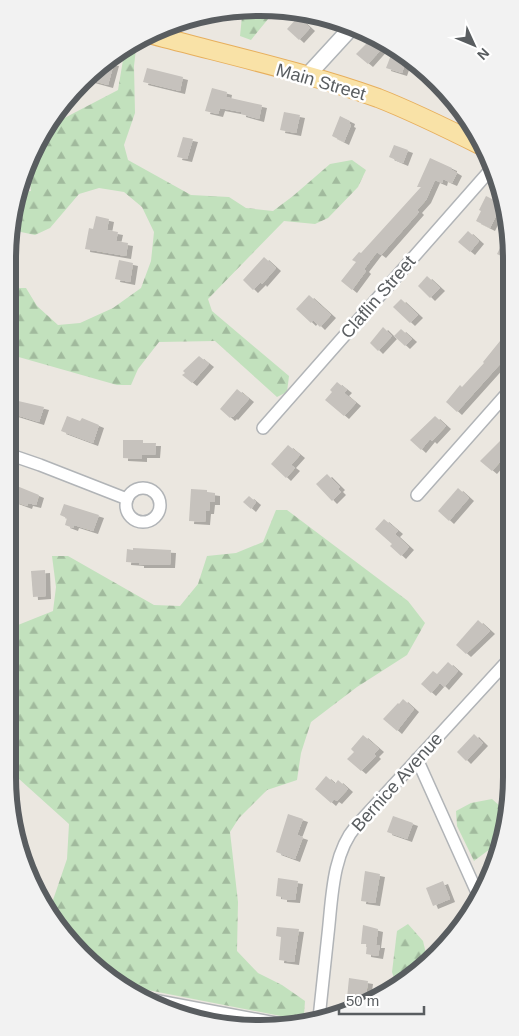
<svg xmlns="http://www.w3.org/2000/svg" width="519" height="1036" font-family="Helvetica,sans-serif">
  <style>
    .forest { fill: url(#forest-firs) }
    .building { fill: #c6c2bd; filter: url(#shadow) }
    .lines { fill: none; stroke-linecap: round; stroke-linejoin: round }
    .street-casing { stroke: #b1b4b7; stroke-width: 14 }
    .secondary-casing { stroke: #b0b4b7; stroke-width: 18 }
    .primary-casing { stroke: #e7af5d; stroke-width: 20 }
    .street { stroke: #fff; stroke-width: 11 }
    .secondary { stroke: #fff; stroke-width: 15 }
    .primary { stroke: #f9e2a7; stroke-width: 18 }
    .labels { text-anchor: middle; stroke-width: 5; stroke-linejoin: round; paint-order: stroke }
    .street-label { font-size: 18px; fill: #595d60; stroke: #fff }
    .rim { fill: none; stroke: #595d60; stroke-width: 6 }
  </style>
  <defs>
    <pattern id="forest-firs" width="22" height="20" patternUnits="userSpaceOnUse" patternTransform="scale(1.25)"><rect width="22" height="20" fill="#c2e1bd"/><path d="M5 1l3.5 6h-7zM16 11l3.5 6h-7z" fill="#a1ba9d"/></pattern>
    <filter id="shadow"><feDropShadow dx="5" dy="3" stdDeviation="0" flood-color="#0004"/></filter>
  </defs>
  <rect width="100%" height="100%" fill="#ebe7e0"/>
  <g class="forest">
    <polygon points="277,8 251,40 240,36 242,16 247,12"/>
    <polygon points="136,49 134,66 135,113 124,145 128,160 191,195 229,197 246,208 273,211 293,196 330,164 352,160 366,170 358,187 328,218 315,224 284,221 208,299 212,311 289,376 287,392 277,397 215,341 159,342 138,369 131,385 117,385 8,354 8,296 12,288 26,288 37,306 58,325 80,323 113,308 141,288 151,261 154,232 142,207 124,192 99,188 79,194 50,228 35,235 21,232 12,227 22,192 31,191 28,169 33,148 51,125 118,90 124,54"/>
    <polygon points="276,510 287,510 408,601 425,623 407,655 357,687 311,722 301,753 297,780 267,790 239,818 230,832 238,902 237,951 258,973 282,985 305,1001 304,1015 291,1018 117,984 60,930 47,906 53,900 67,859 69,824 8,769 8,629 53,611 56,587 52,556 68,556 154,605 180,606 198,584 207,556 236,553 263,542"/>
    <polygon points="492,799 501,807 505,814 498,843 474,861 457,826 456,811 471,803"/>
    <polygon points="408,924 423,941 428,962 396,984 392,972 397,931"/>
  </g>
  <g class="building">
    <polygon points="298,17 310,28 299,40 287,29"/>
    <polygon points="374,36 386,44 368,64 356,54"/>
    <polygon points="391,55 406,61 402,73 386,68"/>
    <polygon points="108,62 114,63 108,85 86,79 93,70"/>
    <polygon points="147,68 183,77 180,91 143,82"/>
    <polygon points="212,88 227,92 226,97 262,105 259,119 241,114 241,112 220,108 218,114 205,111"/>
    <polygon points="284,112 300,115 296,133 280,130"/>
    <polygon points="340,116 350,121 349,124 351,125 344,142 332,136"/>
    <polygon points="183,137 193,139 187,159 177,157"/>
    <polygon points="394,145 408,150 403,163 389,157"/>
    <polygon points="430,158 452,168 452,170 457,173 452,183 443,179 442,183 435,180 426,200 417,210 419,212 381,255 377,252 364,269 366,271 352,290 341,281 356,262 352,260 359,252 361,253 421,187 417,187"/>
    <polygon points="486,196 502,204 490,228 476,221 481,211 479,210"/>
    <polygon points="96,216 109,219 107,230 118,232 116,241 128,243 126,256 85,249 89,228 93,229"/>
    <polygon points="468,231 479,241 470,252 458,242"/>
    <polygon points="502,244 509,248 509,254 507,259 497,254"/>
    <polygon points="264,257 276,268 262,284 261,282 253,290 243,280"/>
    <polygon points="119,260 133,263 130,282 115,279"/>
    <polygon points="427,276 440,288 430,298 418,286"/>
    <polygon points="309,295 331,315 320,327 313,320 311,323 296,309"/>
    <polygon points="401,299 418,315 410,323 393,307"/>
    <polygon points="383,327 392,336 378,351 370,343"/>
    <polygon points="401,329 412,339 405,346 394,336"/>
    <polygon points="500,341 510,349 510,353 457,412 446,402 460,385 462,387 484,363 483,362"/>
    <polygon points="199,356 209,364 192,383 182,375 185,373 183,371"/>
    <polygon points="337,382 347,390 344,393 356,403 344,416 325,400 332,392 330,390"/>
    <polygon points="237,389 249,399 233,417 232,416 230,418 220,409"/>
    <polygon points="14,400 44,407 39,422 10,413"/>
    <polygon points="67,416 80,421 82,418 99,425 93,443 61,431"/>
    <polygon points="435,416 446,426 432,441 430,439 421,450 410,440"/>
    <polygon points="123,440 143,440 143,443 156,443 155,455 142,455 142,459 123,458"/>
    <polygon points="501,440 510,447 505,453 507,454 492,471 480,461"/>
    <polygon points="288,445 300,455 291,465 295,468 286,478 271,464"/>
    <polygon points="327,474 340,487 338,489 341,492 332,501 316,484"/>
    <polygon points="12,484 39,495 36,505 28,503 27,506 8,499 8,485 11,487"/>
    <polygon points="458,488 469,498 449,521 438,511"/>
    <polygon points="191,489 207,490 207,492 215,493 215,502 210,502 209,511 206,511 205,522 189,521"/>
    <polygon points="249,496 256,502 251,509 243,502"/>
    <polygon points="64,504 99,515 93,531 74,525 73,528 65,525 67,518 60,515"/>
    <polygon points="384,519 398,531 395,534 409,547 401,556 390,546 392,544 375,529"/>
    <polygon points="133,548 171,550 170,565 139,565 139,563 126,562 127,549 133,550"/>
    <polygon points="45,570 46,596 33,597 31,571"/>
    <polygon points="478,620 490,631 466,654 456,645"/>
    <polygon points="448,662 458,671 444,687 440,683 431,693 421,684 433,671 437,674"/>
    <polygon points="403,699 414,709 397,731 383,719 398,703 399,704"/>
    <polygon points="474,734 483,743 466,761 457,752"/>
    <polygon points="363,735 379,749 374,754 376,756 361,771 347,759 354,752 351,749"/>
    <polygon points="326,776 335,784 338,780 348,789 337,801 334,799 331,803 315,789"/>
    <polygon points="288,814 303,819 297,835 303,837 295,859 276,852"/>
    <polygon points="393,816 413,823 407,839 387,832"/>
    <polygon points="365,871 380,874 375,903 361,901"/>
    <polygon points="278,878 298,881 295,900 282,899 282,897 276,896"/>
    <polygon points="443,881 450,899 433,906 426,888"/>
    <polygon points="363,925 378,929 376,945 380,945 378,956 366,954 367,944 361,944"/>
    <polygon points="277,927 299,929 294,962 279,960 281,937 276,936"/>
    <polygon points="349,978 368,981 365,1004 349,1009 351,999 347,998"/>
  </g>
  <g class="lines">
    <g class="street-casing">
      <g id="street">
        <polyline points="263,428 493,167"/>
        <polyline points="8,454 40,465 127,499"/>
        <circle cx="143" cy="505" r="17"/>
        <polyline points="417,495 510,390"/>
        <polyline points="417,759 479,897"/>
        <polyline points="153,1000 292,1026"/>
        <path d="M319,1018C322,990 325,962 328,934C332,899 332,854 356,826L511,657"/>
      </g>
    </g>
    <g class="secondary-casing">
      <polyline id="secondary" points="307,76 351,28"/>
    </g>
    <g class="primary-casing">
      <path id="primary" d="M153,35C228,55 305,72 378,98C414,112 448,129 482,146"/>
    </g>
    <use href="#street" class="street"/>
    <use href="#secondary" class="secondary"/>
    <use href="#primary" class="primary"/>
  </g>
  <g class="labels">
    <g class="street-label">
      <text transform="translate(321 82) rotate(16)" y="6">Main Street</text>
      <text transform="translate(378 297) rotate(-49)" y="6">Claflin Street</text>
      <text transform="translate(397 782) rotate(-48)" y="6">Bernice Avenue</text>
    </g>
  </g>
  <path d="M0 0H519V1036H0ZM259 16H260A243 243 0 0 1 503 259V777A243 243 0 0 1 260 1020H259A243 243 0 0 1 16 777V259A243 243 0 0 1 259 16Z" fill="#f2f2f2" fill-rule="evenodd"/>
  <path class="rim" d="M259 16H260A243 243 0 0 1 503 259V777A243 243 0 0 1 260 1020H259A243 243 0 0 1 16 777V259A243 243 0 0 1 259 16Z"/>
  <g transform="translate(474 45) rotate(134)" stroke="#ffffff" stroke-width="4" paint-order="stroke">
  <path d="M0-4L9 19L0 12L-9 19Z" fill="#595d60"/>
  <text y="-8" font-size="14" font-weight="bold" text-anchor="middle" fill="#595d60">N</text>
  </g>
  <path d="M339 1006v8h85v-8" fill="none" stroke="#595d60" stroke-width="2.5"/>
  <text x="346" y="1006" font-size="15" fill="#595d60" stroke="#ffffff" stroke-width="4" paint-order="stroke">50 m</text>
</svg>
